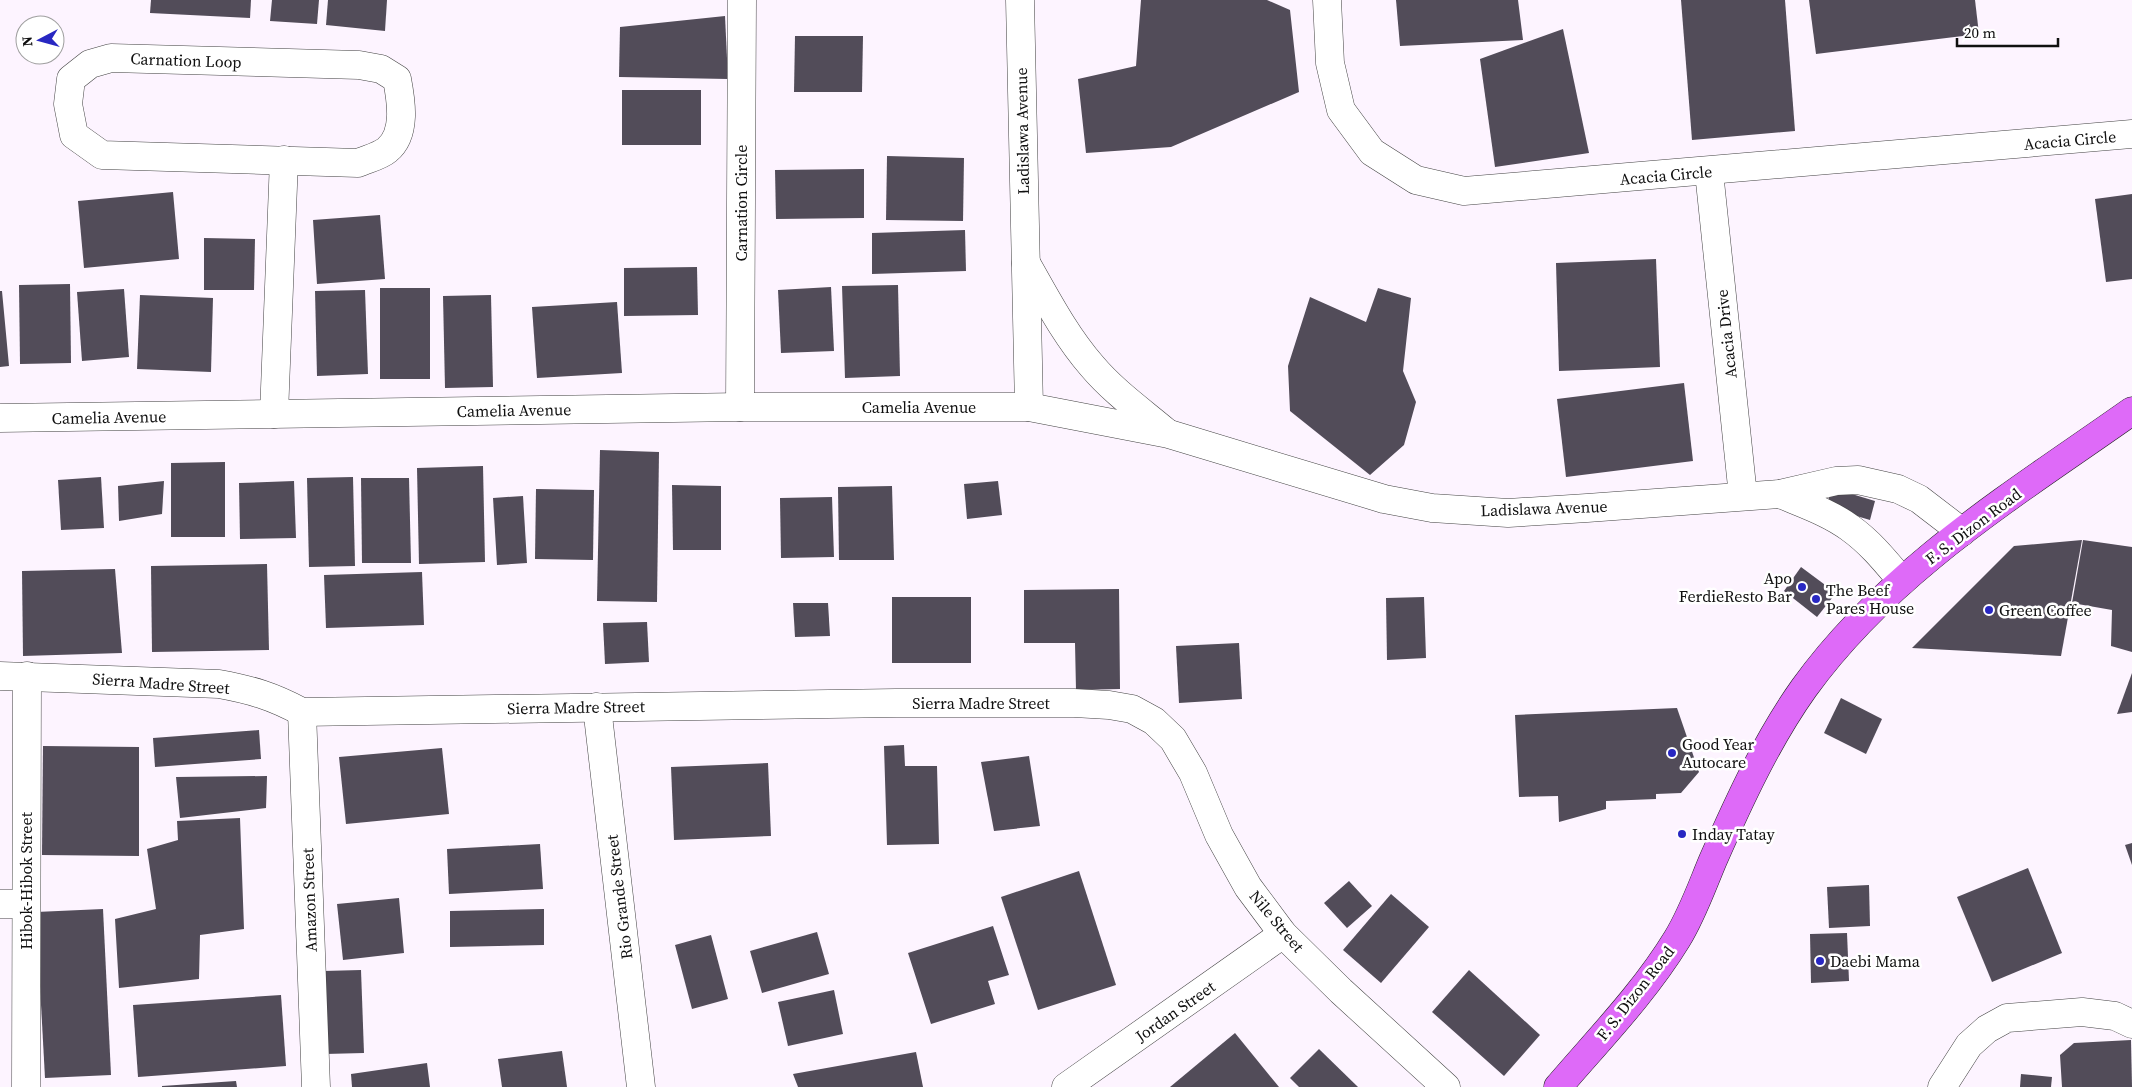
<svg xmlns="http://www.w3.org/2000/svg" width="2132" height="1087" font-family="'Source Serif 4',serif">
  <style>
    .building { fill: #524c59 }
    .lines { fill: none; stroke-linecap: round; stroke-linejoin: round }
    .minor-casing { stroke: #434343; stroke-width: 29 }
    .major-casing { stroke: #212121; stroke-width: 29 }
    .minor { stroke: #fff; stroke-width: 28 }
    .major { stroke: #de6af8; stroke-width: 28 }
    .poi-dot { fill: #2827c2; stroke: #fff; stroke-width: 2 }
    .labels { text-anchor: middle; stroke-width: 5; stroke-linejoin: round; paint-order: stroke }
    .street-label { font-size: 16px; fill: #101010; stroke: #fff }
    .poi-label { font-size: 16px; fill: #101010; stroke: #fff; text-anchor: start }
  </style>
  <rect width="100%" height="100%" fill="#fdf4ff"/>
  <g class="building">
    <polygon points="151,0 251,0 250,18 150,13"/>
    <polygon points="272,0 319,0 317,24 270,21"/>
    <polygon points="328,0 387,0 385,31 326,25"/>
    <polygon points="1141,0 1267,0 1290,10 1299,92 1171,147 1086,153 1078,79 1136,66"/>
    <polygon points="1396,0 1518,0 1523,40 1400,46"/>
    <polygon points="1681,0 1785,0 1795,131 1692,140"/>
    <polygon points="1809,0 1975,0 1979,34 1816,54"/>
    <polygon points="725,16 728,79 619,77 620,27"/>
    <polygon points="1563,29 1589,153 1495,167 1480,59"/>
    <polygon points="795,36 863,36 862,92 794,92"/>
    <rect x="622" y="90" width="79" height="55"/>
    <polygon points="887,156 964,158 963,221 886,220"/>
    <polygon points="864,169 864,218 776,219 775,170"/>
    <polygon points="173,192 179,259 84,268 78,201"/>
    <polygon points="2132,194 2132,279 2106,282 2095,199"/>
    <polygon points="380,215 385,279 317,284 313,220"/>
    <polygon points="965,230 966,271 872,274 872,233"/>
    <polygon points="204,238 255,239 254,290 204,290"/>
    <polygon points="1656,259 1660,367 1559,371 1556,263"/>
    <polygon points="697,267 698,315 624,316 624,268"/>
    <polygon points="70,284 71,363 20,364 19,285"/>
    <polygon points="898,285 900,376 845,378 842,286"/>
    <polygon points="831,287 834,351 781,353 778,290"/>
    <rect x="380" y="288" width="50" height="91"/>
    <polygon points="1378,288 1411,298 1403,371 1416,402 1404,445 1370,475 1290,411 1288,366 1310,297 1366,322"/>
    <polygon points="124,289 129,357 82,361 77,292"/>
    <polygon points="365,290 368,374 317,376 315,291"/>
    <polygon points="0,291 2,291 9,366 0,367"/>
    <polygon points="140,295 213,298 211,372 137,369"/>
    <polygon points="491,295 493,387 445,388 443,296"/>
    <polygon points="617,302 622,373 537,378 532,307"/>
    <polygon points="1684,383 1693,461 1566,477 1557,399"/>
    <polygon points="600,450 659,452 657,602 597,601"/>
    <polygon points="225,462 225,537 171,537 171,463"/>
    <polygon points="483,466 485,562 419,564 417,468"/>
    <polygon points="101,477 104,528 61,530 58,480"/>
    <polygon points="353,477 355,566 309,567 307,478"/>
    <polygon points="361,478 409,478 411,563 362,563"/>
    <polygon points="164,481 162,514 119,521 118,486"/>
    <polygon points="294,481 296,538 240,539 239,483"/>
    <polygon points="998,481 1002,515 967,519 964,484"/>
    <polygon points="672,485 721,486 721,550 673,550"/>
    <polygon points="892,486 894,560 839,560 838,487"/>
    <polygon points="1832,488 1875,501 1870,520 1826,507"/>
    <polygon points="536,489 594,490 593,560 535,559"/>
    <polygon points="523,496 527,563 497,565 493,498"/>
    <polygon points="832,497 834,557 781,558 780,498"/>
    <polygon points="2082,540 2061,656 1912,648 2014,546"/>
    <polygon points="2083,540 2132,547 2132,652 2111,646 2112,610 2072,603"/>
    <polygon points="267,564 269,650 152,652 151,566"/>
    <polygon points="1801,567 1836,593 1817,617 1784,591"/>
    <polygon points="115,569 122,653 23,656 22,571"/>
    <polygon points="422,572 424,625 326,628 324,575"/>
    <polygon points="1119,589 1120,689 1076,690 1075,643 1024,643 1024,590"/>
    <rect x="892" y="597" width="79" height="66"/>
    <polygon points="1424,597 1426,658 1387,660 1386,598"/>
    <polygon points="793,603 828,603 830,636 795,637"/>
    <polygon points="647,622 649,662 605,664 603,623"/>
    <polygon points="1239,643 1242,699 1179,703 1176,646"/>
    <polygon points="2132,674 2132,712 2117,714 2132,673"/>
    <polygon points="1841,698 1882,719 1866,754 1824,733"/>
    <polygon points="1677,708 1699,772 1681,793 1656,794 1656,799 1606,801 1606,809 1559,822 1558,796 1519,797 1515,715"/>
    <polygon points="259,730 261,759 155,767 153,738"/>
    <polygon points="904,745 905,766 937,766 939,844 887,845 884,746"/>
    <polygon points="43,746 139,747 139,856 42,855"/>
    <polygon points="442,748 449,814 346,824 339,757"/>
    <polygon points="1029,756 1040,826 994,831 981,762"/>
    <polygon points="768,763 771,836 674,840 671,767"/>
    <polygon points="267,776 266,808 180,818 176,777"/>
    <polygon points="240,818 244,929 200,935 199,979 119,988 115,919 156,909 147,849 178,840 177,821"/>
    <polygon points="2132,843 2132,865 2125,845"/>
    <polygon points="540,844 543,889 449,894 447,849"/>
    <polygon points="2028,868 2062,953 1992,982 1957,897"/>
    <polygon points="1079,871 1116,985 1038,1010 1001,897"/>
    <polygon points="1349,881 1372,906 1347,928 1324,903"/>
    <polygon points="1869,885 1870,926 1829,928 1827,887"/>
    <polygon points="1391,894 1429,927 1381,983 1343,950"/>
    <polygon points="399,898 404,953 343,960 337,904"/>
    <polygon points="103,909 111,1075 45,1078 36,912"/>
    <polygon points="544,909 544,945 450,947 450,911"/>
    <polygon points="993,926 1009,975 988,981 995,1004 931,1024 908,953"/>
    <polygon points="817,932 829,974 762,993 750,951"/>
    <polygon points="1847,933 1849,981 1811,983 1810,934"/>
    <polygon points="711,935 728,999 692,1009 675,945"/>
    <polygon points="361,970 364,1053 325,1054 323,971"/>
    <polygon points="1469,970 1540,1035 1504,1076 1432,1012"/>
    <polygon points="834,990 843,1034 788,1046 778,1002"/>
    <polygon points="281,995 286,1066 138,1077 133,1005"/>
    <polygon points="1235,1033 1279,1087 1170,1087"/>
    <polygon points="2131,1040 2132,1087 2062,1087 2060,1055 2074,1043"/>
    <polygon points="1319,1049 1358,1087 1299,1087 1290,1078"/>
    <polygon points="562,1051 567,1087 502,1087 498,1059"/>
    <polygon points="916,1052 923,1087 798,1087 793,1074"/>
    <polygon points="427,1063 430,1087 352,1087 351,1074"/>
    <polygon points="2021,1074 2052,1077 2051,1087 2020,1087"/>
    <polygon points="236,1081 237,1087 162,1087 162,1086"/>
  </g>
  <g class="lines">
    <g class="minor-casing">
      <g id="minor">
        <polyline points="1020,0 1029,407"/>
        <polyline points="1327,0 1330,63 1341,110 1372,152 1416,180 1464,191 2132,134"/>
        <path d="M111,58L359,65L381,69L397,79C401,100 407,134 387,150C380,156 367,159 358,163L102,155L74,135L68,104L71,79L90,64Z"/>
        <polyline points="1709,172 1743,496"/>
        <path d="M1026,263C1046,298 1065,335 1092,366C1113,391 1141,411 1166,432"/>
        <polyline points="740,407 742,0"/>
        <polyline points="274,414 284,160"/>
        <polyline points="0,418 740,407 1029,407 1169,434 1384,499 1432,508 1508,513 1587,508 1780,494 1836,481 1858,480 1898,489 1919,499 1962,532"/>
        <path d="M1780,494C1804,504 1830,513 1850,528C1871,543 1886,562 1902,581"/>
        <path d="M0,676L219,684C252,690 272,696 302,712L896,703H1074L1109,705L1132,709L1154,721L1173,739L1193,773L1219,835L1248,887L1283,934L1341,991L1446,1087"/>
        <polyline points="597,707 641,1087"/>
        <polyline points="302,712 316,1087"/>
        <polyline points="0,904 26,904"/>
        <polyline points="26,1087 27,676"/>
        <polyline points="1066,1087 1283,934"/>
        <polyline points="1942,1087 1969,1045 1987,1029 2007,1018 2082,1012 2115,1016 2132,1024"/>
      </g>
    </g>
    <g class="major-casing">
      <path id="major" d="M1558,1087C1599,1039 1644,993 1677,939C1692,915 1702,886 1713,860C1739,801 1767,740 1804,688C1889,570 2016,493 2132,411"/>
    </g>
    <use href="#minor" class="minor"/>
    <use href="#major" class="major"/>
  </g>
  <g class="poi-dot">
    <circle cx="1802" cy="587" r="5"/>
    <circle cx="1816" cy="599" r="5"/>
    <circle cx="1989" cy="610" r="5"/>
    <circle cx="1672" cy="753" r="5"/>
    <circle cx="1682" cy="834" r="5"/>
    <circle cx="1820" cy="961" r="5"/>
  </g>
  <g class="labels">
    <g class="street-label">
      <text transform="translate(186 60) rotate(2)" y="6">Carnation Loop</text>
      <text transform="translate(1022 131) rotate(-91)" y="6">Ladislawa Avenue</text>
      <text transform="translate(2070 140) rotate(-5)" y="6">Acacia Circle</text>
      <text transform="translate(1666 175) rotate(-5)" y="6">Acacia Circle</text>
      <text transform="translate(741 203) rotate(-90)" y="6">Carnation Circle</text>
      <text transform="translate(1726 334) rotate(-96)" y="6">Acacia Drive</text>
      <text x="919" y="413">Camelia Avenue</text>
      <text transform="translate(514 410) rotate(-1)" y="6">Camelia Avenue</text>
      <text transform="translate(109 417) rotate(-1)" y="6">Camelia Avenue</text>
      <text transform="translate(1544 508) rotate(-2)" y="6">Ladislawa Avenue</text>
      <text transform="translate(1973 526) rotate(-37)" y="6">F. S. Dizon Road</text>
      <text transform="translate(161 683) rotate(4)" y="6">Sierra Madre Street</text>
      <text x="981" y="709">Sierra Madre Street</text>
      <text transform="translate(576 707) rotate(-1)" y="6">Sierra Madre Street</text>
      <text transform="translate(26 881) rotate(-90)" y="6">Hibok-Hibok Street</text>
      <text transform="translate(619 897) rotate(-97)" y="6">Rio Grande Street</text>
      <text transform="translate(309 900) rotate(-92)" y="6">Amazon Street</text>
      <text transform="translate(1277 921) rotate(50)" y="6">Nile Street</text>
      <text transform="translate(1635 993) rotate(-52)" y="6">F. S. Dizon Road</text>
      <text transform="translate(1175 1011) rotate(-35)" y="6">Jordan Street</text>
    </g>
    <g class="poi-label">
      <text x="1792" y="584" text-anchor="end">Apo<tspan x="1792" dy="18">FerdieResto Bar</tspan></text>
      <text x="1826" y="596">The Beef<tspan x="1826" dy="18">Pares House</tspan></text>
      <text x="1999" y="616">Green Coffee</text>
      <text x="1682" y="750">Good Year<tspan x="1682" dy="18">Autocare</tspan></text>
      <text x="1692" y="840">Inday Tatay</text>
      <text x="1830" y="967">Daebi Mama</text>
    </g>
  </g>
  <g transform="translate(40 40) rotate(264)"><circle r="24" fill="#ffffff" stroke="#9f9f9f"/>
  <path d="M0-4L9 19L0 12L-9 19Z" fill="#2827c2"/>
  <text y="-8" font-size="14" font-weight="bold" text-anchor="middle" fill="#101010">N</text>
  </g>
  <path d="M1957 38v8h101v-8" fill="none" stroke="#101010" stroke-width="2.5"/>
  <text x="1964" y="38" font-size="15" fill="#101010" stroke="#ffffff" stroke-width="4" paint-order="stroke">20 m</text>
</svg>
